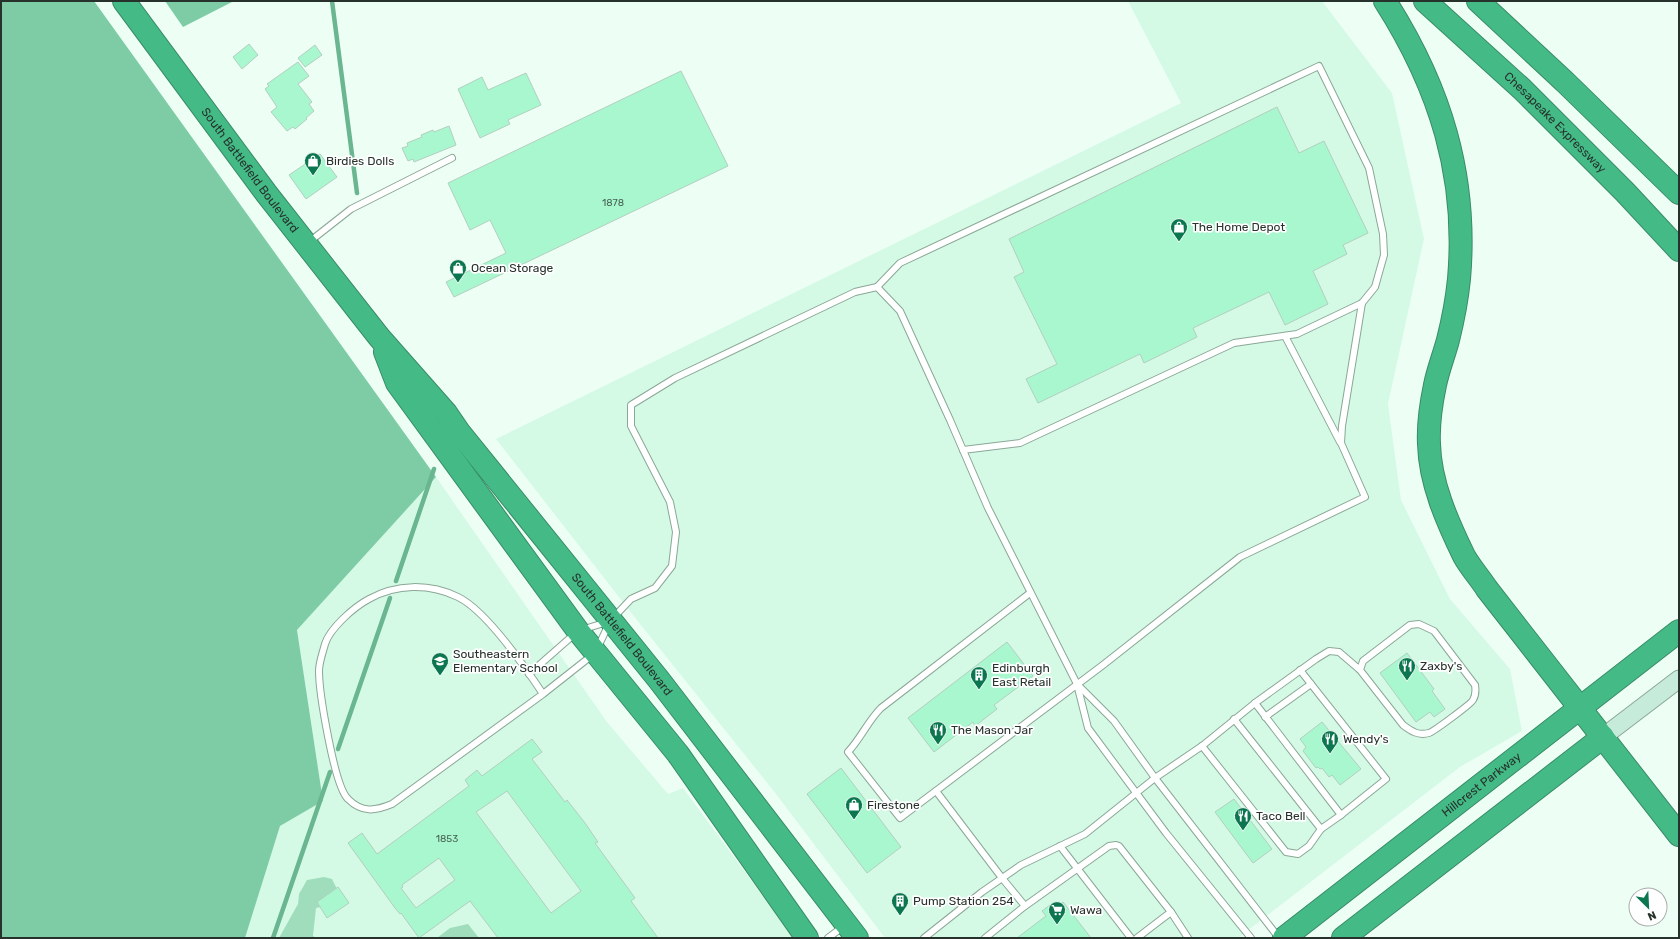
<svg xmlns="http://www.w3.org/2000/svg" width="1680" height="939" font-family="Rubik,sans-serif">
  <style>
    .built { fill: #d4fae6 }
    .green { fill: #a0ddbd }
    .forest { fill: #7ecca5 }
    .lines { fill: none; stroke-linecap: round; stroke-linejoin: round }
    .stream { stroke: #69b690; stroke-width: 4.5 }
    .building { fill: #a9f7cf; stroke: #b2cfbf; fill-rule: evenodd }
    .lane-casing { stroke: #8ba797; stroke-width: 8 }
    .secondary-casing { stroke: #8ba797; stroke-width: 19 }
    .highway-casing { stroke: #3a8b67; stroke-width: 24 }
    .lane { stroke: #fff; stroke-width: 6 }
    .secondary { stroke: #c7ebdb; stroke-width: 17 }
    .highway { stroke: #44bb87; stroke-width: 22 }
    .labels { text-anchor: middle; stroke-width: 3.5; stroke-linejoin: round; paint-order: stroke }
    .number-label { font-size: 10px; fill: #476354 }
    .street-label { font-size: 12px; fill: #26322b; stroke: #fff }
    .poi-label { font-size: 12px; fill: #26322b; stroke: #fff; text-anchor: start }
  </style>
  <rect width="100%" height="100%" fill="#edfff5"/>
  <g class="built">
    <polygon points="1128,1 1322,1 1392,93 1424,239 1388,404 1401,500 1450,599 1510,669 1522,731 1460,767 1238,938 885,938 776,794 636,619 496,439 1181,103"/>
    <polygon points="436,477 607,722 668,794 683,788 794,938 245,938 280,826 323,801 297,630"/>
  </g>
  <g class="green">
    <polygon points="324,877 332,879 337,889 326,906 316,908 313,936 316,938 279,938 298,904 299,894 307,880"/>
    <polygon points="468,924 479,938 437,938 450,928"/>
  </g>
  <g class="forest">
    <polygon points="1,1 94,1 436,477 297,630 323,801 280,826 245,938 1,938"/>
    <polygon points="165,1 234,1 183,27"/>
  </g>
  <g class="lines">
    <g class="stream">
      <polyline points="332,1 357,193"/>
      <polyline points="396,581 434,469"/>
      <polyline points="338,749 390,598"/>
      <polyline points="273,938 330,772"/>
    </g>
  </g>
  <g class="building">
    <polygon points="249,44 258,55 242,69 233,57"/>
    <polygon points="315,45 322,55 305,67 298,58"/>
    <polygon points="298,62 309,76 298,84 312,102 309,104 314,111 306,118 307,119 295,129 293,127 287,131 271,112 277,107 265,89 269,86 267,84"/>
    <polygon points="681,71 728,166 454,297 446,282 506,253 490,220 470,230 448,183"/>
    <polygon points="526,73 541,105 508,120 510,124 480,138 458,89 482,77 488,90"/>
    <polygon points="1277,107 1299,153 1324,141 1368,233 1343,245 1347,254 1313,271 1328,304 1285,325 1269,292 1193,328 1197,337 1144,363 1140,354 1038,403 1026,379 1057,364 1014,277 1024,272 1009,239"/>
    <polygon points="449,126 456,145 414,162 413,159 408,161 402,148 408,146 407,143 422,137 421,135 433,130 434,132"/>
    <polygon points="320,154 337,177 306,199 289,175"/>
    <polygon points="1007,642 1033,676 994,705 997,709 975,726 973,722 934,752 908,718"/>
    <polygon points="1407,653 1434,689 1432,691 1445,709 1434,717 1430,712 1416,722 1380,673"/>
    <polygon points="1322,722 1361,769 1340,785 1332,775 1329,777 1322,768 1320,769 1318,767 1316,768 1303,751 1306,747 1300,739"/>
    <path d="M532,739L542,752L532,759L565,802L567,800L585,823L598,842L595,843L635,898L631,901L658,938H498L470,901L419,938L401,913L400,914L395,908L348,843L362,833L377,854L469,786L465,780L477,770L482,776ZM507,791L581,891L551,913L476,812ZM439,858L455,880L416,908L401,888L403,887L402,885Z"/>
    <polygon points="841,768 901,847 867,873 807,794"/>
    <polygon points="1234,799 1272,849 1253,863 1215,812"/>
    <polygon points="338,887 349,903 327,918 317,902"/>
    <polygon points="1054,902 1058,906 1063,902 1091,938 1017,938 1046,916 1042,911"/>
  </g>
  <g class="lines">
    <g class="lane-casing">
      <g id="lane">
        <polyline points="309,242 351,209 452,158"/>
        <polyline points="877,287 900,263 1319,66 1369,168 1383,234 1384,255 1375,287 1362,303 1297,334 1234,343 1020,443 963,450"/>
        <polyline points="1285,336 1340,442"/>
        <path d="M1030,593L881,708C868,721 861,738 848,752L900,818L1103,665L1240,557L1365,497L1341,443L1342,426L1362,303"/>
        <polyline points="614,617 631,599 655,588 672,566 676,532 670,502 631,426 631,405 675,378 855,292 877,287 900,311 950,420 988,508 1077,684 1088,728 1166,833 1251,938"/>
        <polyline points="529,674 578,631 607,622"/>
        <polyline points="1078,685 1114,721 1155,778 1279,938"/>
        <path d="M543,694C525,667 487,611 458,597C429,583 396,584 369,599C354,607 330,628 325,644C323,652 319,662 319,671C319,691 334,786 348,799C362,813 375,811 392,804L543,694L595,653L609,624"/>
        <polyline points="1255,703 1341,815 1386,779 1300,670"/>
        <polyline points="1265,717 1311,684"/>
        <polyline points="1234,719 1321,829 1341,815"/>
        <polyline points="1202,746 1286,852 1298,854 1309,846 1321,829"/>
        <polyline points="936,791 1002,878 1025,906"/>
        <polyline points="1060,846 1131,938"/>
        <polyline points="828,938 844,926"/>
        <path d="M924,938L982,892L1021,865L1085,834L1155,778L1202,746L1255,703L1316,659L1329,651L1339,652L1360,670L1403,725C1411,731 1418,736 1429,733C1433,732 1471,704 1473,700C1476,695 1476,691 1475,685L1434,631L1419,624L1410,625L1363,661L1360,670"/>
        <polyline points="985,938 1025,906 1109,846 1116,845 1119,846 1171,912 1188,938"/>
        <polyline points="1137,938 1171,912"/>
      </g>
    </g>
    <g class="secondary-casing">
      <polyline id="secondary" points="1603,737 1679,679"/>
    </g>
    <g class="highway-casing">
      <g id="highway">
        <path id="s1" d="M124,1L266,193L379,337L446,413L459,432L659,680L857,938"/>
        <path d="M1385,1C1440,87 1468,176 1459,279C1457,299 1453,320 1448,340C1444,355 1438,370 1435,385C1431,404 1428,425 1429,444C1430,483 1447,521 1464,556C1470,567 1480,578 1487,589L1679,835"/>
        <path id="s2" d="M1425,1L1522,89L1625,192L1679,250"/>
        <polyline points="1478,1 1565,82 1679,193"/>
        <polyline points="385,352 397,383 578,631 678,754 807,938"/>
        <path id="s3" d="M1284,938L1679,631"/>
        <polyline points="1343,938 1603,737"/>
      </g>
    </g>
    <use href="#lane" class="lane"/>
    <use href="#secondary" class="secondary"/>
    <use href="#highway" class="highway"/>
  </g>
  <defs>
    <g id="shop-pin" transform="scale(0.9)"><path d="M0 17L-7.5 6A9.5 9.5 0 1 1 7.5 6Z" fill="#0b764f" stroke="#fff"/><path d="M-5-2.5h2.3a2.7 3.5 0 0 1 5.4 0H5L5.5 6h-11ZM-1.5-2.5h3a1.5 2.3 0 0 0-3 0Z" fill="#fff"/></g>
    <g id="school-pin" transform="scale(0.9)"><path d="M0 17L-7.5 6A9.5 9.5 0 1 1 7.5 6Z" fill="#0b764f" stroke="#fff"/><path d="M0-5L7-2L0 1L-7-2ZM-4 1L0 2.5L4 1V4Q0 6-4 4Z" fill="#fff"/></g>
    <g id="restaurant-pin" transform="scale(0.9)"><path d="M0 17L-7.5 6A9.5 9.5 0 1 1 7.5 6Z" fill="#0b764f" stroke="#fff"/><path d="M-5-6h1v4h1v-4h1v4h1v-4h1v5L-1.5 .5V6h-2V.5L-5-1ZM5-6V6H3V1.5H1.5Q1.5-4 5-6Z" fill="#fff"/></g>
    <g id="building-pin" transform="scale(0.9)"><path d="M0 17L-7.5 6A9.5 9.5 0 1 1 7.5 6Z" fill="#0b764f" stroke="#fff"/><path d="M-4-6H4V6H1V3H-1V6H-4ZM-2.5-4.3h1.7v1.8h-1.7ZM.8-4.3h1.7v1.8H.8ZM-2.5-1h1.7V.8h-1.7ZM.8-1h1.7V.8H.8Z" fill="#fff"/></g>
    <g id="supermarket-pin" transform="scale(0.9)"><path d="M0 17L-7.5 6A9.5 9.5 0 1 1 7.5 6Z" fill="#0b764f" stroke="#fff"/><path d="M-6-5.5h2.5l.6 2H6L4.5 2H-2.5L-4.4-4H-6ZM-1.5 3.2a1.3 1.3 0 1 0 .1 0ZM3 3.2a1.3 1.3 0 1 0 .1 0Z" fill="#fff"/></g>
  </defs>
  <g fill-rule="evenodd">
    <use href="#shop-pin" x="313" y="161"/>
    <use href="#shop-pin" x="1179" y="227"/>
    <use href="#shop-pin" x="458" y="268"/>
    <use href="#school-pin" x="440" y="661"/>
    <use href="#restaurant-pin" x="1407" y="666"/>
    <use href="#building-pin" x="979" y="675"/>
    <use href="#restaurant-pin" x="938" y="730"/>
    <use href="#restaurant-pin" x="1330" y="739"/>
    <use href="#shop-pin" x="854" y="805"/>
    <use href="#restaurant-pin" x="1243" y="816"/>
    <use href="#building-pin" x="900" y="901"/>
    <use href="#supermarket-pin" x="1057" y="910"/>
  </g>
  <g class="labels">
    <g class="number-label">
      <text x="613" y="206">1878</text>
      <text x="447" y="842">1853</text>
    </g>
    <g class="street-label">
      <text dy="4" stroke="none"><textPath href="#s2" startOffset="178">Chesapeake Expressway</textPath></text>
      <text dy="4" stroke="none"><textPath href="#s1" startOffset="211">South Battlefield Boulevard</textPath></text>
      <text dy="4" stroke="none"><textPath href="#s1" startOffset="806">South Battlefield Boulevard</textPath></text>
      <text dy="4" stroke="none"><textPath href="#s3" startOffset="250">Hillcrest Parkway</textPath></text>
    </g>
    <g class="poi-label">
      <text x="326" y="165">Birdies Dolls</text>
      <text x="1192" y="231">The Home Depot</text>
      <text x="471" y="272">Ocean Storage</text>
      <text x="453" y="658">Southeastern<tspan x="453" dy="14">Elementary School</tspan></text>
      <text x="1420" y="670">Zaxby's</text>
      <text x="992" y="672">Edinburgh<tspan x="992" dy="14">East Retail</tspan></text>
      <text x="951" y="734">The Mason Jar</text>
      <text x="1343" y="743">Wendy's</text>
      <text x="867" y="809">Firestone</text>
      <text x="1256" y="820">Taco Bell</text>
      <text x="913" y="905">Pump Station 254</text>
      <text x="1070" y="914">Wawa</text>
    </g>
  </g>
  <rect width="1680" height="939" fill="none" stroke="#26322b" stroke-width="4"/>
  <g transform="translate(1648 907) rotate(156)"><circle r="19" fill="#ffffff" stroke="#a8adaa"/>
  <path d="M0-3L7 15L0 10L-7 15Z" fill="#0b764f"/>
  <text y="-6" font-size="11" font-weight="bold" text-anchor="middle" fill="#26322b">N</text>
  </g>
</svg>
